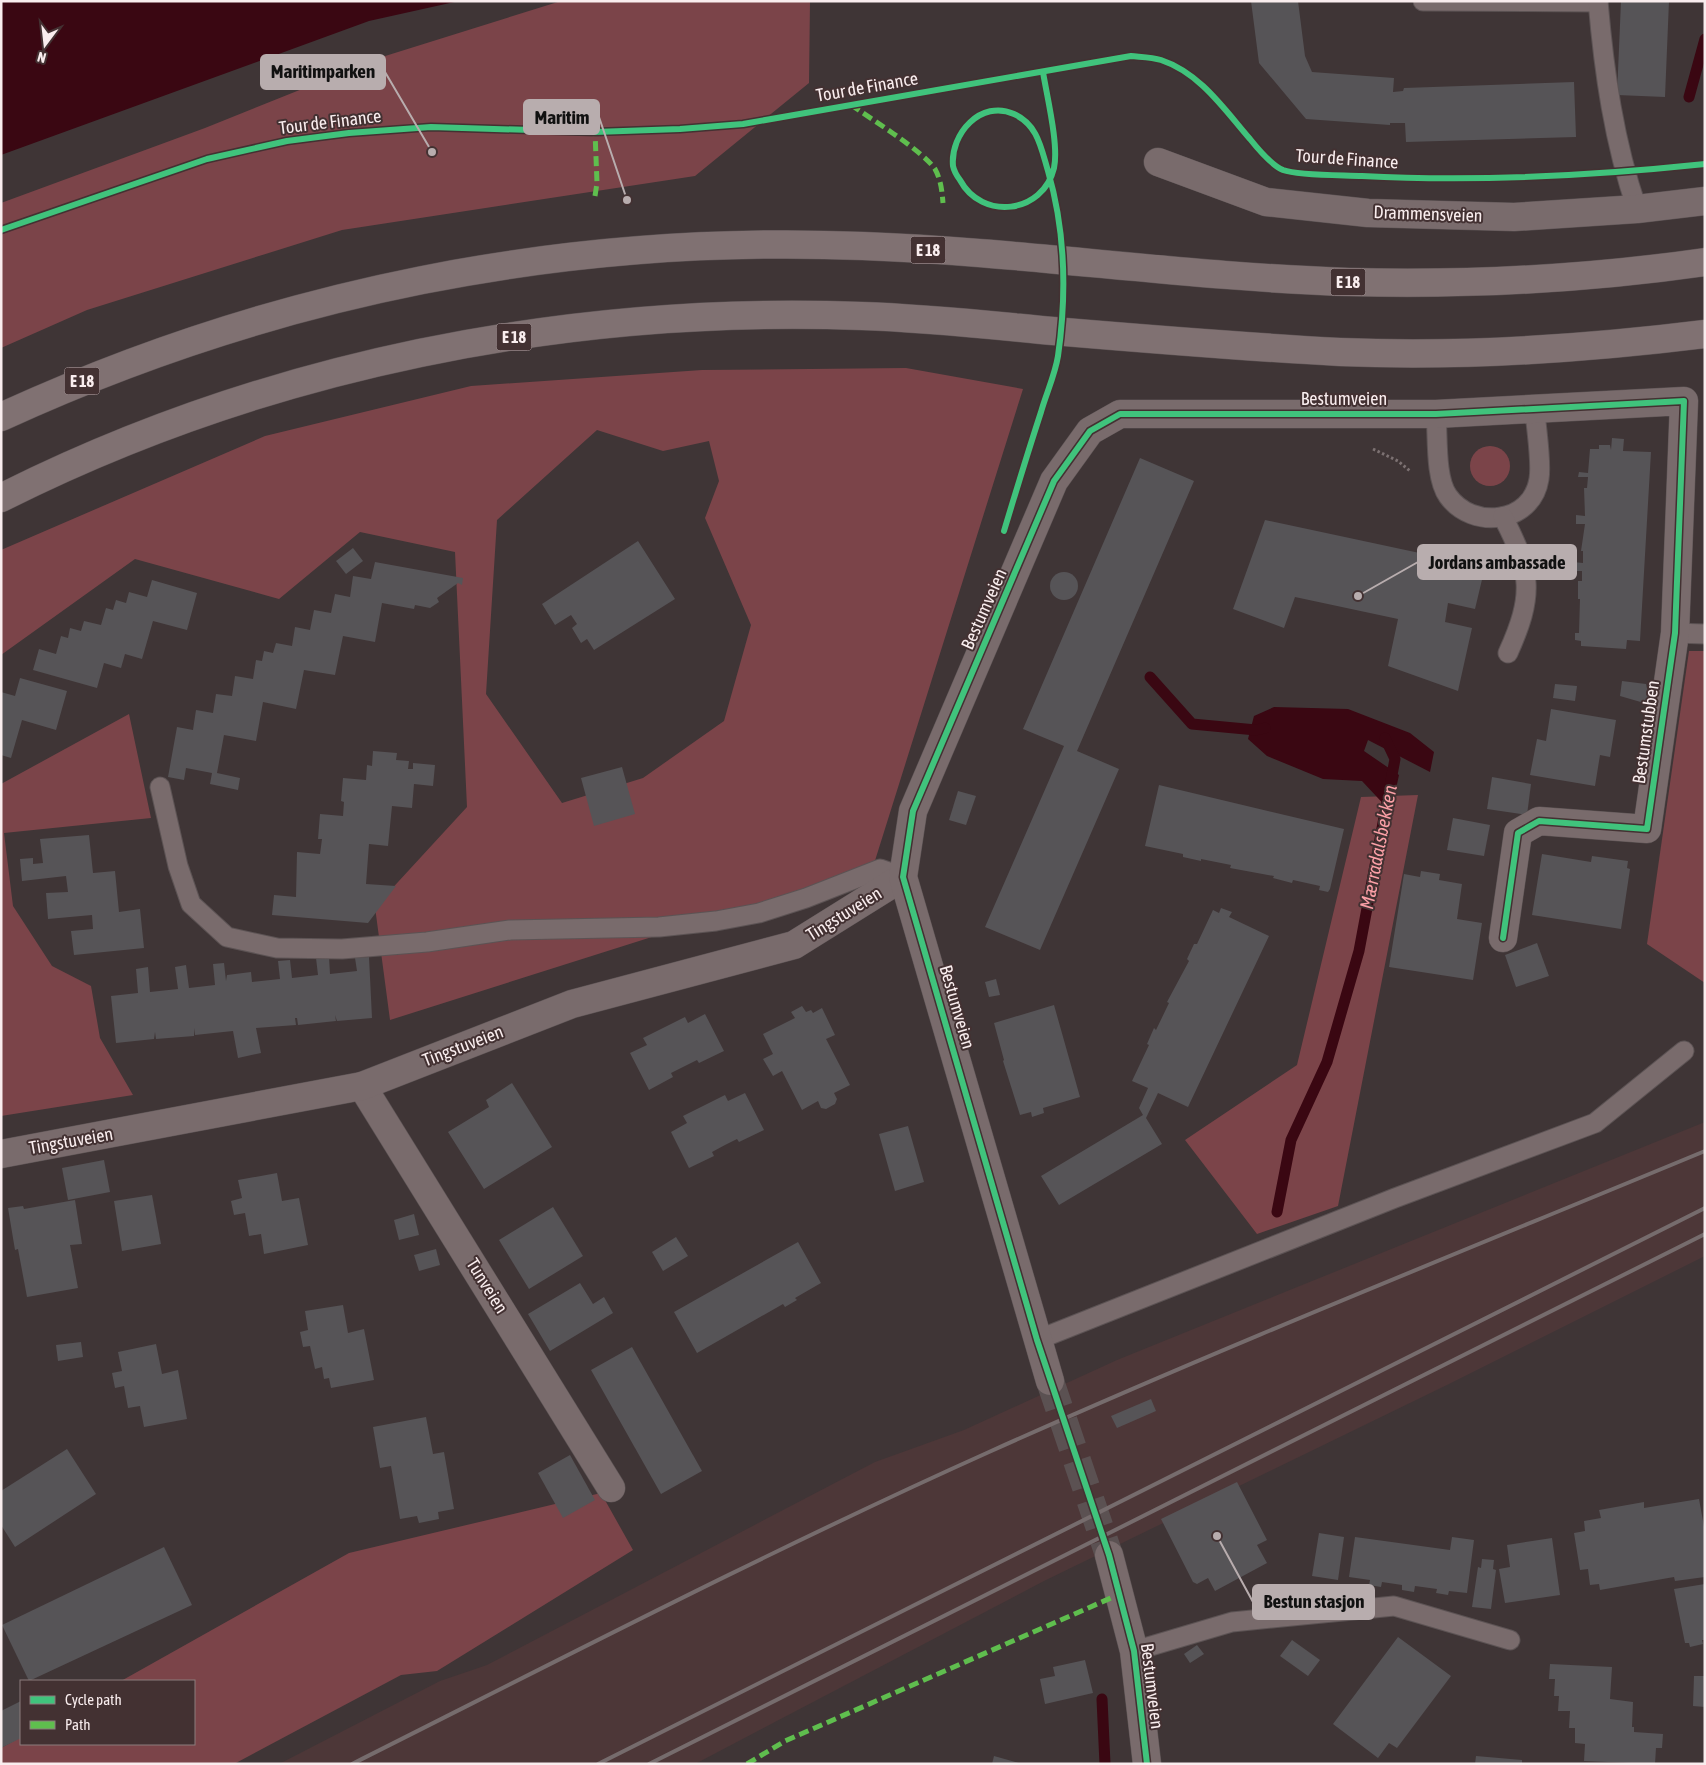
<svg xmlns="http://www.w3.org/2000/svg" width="1706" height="1765" font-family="'Asap Condensed',sans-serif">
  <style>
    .built { fill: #4d3738 }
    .green { fill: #7b4449; fill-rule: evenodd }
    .water { fill: #3a0712 }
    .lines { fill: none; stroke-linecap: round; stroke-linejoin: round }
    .stream { stroke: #3a0712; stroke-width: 11 }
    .building { fill: #565457 }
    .street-tunnel { stroke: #5b5152; stroke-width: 28; stroke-dasharray: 28 14; stroke-linecap: butt }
    .lane-casing { stroke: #5c5354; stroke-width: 21 }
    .street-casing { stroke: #5c5354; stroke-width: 29 }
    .highway-casing { stroke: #5c5354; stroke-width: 29 }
    .path { stroke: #7c7172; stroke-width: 3; stroke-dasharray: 2.5 2.5; stroke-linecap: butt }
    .lane { stroke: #796b6c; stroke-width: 19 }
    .street { stroke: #796b6c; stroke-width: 28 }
    .highway { stroke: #807172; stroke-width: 28 }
    .rail { stroke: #766c6d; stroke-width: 4 }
    .quiet { stroke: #5fbe4e; stroke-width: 5; stroke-dasharray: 10 5; stroke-linecap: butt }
    .cycleway-casing { stroke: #433132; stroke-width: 9 }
    .cycleway { stroke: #40c37c; stroke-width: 6 }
    .labels { text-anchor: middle; stroke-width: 4; stroke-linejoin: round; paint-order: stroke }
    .shield { fill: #433132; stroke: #c2b5b6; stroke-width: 1 }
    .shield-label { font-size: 16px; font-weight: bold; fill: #f9edee }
    .street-label { font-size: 18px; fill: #f9edee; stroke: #433132 }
    .water-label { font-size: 19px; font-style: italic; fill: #fca0a7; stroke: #433132 }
    .leader { fill: none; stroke: #b8adae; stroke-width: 2 }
    .callout-dot { fill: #b8adae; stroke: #433132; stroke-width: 2 }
    .callout { fill: #b8adae; stroke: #b8adae; stroke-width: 2 }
    .callout-label { font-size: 19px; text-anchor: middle; font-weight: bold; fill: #111 }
  </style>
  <rect width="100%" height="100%" fill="#3f3536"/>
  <polygon class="built" points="1705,1122 1705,1256 1449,1384 1044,1581 695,1764 279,1764 440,1681 487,1665 875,1462 964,1430 1117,1360"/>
  <g class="green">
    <polygon points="561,1 810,1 809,83 695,176 342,230 87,310 1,348 1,203 205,128 382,57"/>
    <path d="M906,368L1023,389L873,867L390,1020L375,907L467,807L455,552L360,532L279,599L135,559L1,655V550L265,436L471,386L702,370ZM597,430L663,451L709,441L719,481L705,518L751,625L724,721L643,778L562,803L486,694L497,520Z"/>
    <circle cx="1490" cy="466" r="20"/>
    <polygon points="1689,651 1705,651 1705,983 1647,944"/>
    <polygon points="129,714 151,818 4,833 13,906 52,966 91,986 100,1038 133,1095 1,1116 1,784"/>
    <polygon points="1418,795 1338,1206 1257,1234 1185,1140 1297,1065 1361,797"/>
    <polygon points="601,1493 633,1550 437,1671 401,1675 234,1764 1,1764 1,1748 21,1737 21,1744 194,1744 194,1681 121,1681 349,1553"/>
  </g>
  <g class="water">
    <polygon points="1,1 459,1 369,21 1,155"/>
    <polygon points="1274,707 1348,709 1410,733 1434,752 1430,772 1368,740 1364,751 1399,775 1391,812 1362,781 1323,779 1267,756 1248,739 1254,716"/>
  </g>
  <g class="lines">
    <g class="stream">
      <polyline points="1689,97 1705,39"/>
      <polyline points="1150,677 1192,724 1256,730 1265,728"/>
      <polyline points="1277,1212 1291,1140 1327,1062 1359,951 1395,759 1385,738"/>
      <polyline points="1102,1699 1105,1764"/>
    </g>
  </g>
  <g class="building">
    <polygon points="1251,1 1298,1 1305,56 1312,72 1394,78 1393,92 1403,91 1404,88 1574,82 1576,137 1406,142 1405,123 1390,123 1390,125 1306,119 1259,63"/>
    <polygon points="1621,1 1669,1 1665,97 1617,95"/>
    <polygon points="1612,438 1624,439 1623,451 1651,452 1640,641 1627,640 1626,649 1581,646 1581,641 1575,640 1575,633 1579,633 1580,599 1578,599 1578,581 1582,581 1582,571 1573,571 1573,562 1583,563 1583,551 1581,551 1585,524 1576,524 1576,515 1585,516 1584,488 1587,488 1588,477 1578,477 1579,472 1588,473 1590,449 1599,449 1599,445 1610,445 1611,450"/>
    <polygon points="1140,458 1194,481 1077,751 1119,769 1040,950 985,927 1064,746 1023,729"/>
    <polygon points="1265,520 1485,567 1475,609 1448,603 1445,622 1472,628 1458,691 1388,666 1398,619 1295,597 1284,628 1233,609"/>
    <polygon points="638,541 675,599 594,650 587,639 581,643 572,628 577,624 571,615 555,625 542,604"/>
    <polygon points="353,548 363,561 346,574 336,561"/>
    <polygon points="375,562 463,578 462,585 458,583 437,598 439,602 430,608 415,605 414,609 382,603 375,642 343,636 335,675 304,670 296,709 263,702 256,741 224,735 217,773 240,778 238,790 210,784 212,773 186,768 184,780 168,777 177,727 193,730 196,710 213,713 216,694 232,696 235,676 253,679 256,660 262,661 264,651 273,653 276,643 292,646 295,627 310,630 314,610 331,613 335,594 350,597 353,576 371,579"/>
    <circle cx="1064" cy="586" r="14"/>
    <polygon points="152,580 197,593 187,630 153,621 142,659 125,654 121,668 104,663 97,688 33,670 39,649 56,654 61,636 68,638 70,628 81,631 84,621 101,625 106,608 113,610 116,600 126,603 129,592 147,597"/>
    <polygon points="20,678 67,691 56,730 22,720 11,758 1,755 1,692 15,696"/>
    <polygon points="1622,681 1646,684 1651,705 1620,696"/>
    <polygon points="1555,684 1577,686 1575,701 1553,698"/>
    <polygon points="1551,709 1616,720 1610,757 1600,755 1595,786 1530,775 1537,739 1546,741"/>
    <polygon points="373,751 397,753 396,760 409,761 408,769 413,769 413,763 435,765 433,786 414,784 412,808 392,806 388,846 369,844 366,884 396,886 368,923 272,915 274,895 296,897 297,852 320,854 322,839 318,839 320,814 343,816 344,802 341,801 343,778 366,780 367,765 372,766"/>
    <polygon points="622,767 635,814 594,826 581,778"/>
    <polygon points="1492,777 1531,784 1527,815 1487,809"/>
    <polygon points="1159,785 1344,829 1330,889 1328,892 1319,890 1320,886 1293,880 1292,883 1273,878 1274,876 1230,868 1231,865 1201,859 1201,861 1183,857 1183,854 1145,846"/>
    <polygon points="958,791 976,796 966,825 949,820"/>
    <polygon points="1453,818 1490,825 1484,856 1447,850"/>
    <polygon points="89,835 93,873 115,871 119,912 140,909 144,948 74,955 71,931 93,929 92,915 48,919 46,893 68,892 66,876 22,881 20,859 33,858 33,864 43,863 40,839"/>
    <polygon points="1542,854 1591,862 1592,856 1628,861 1627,868 1630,869 1621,929 1532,915"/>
    <polygon points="1421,871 1440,874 1439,880 1462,884 1457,919 1482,923 1473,980 1389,967 1404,874 1420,877"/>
    <polygon points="1221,908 1232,912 1229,917 1269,936 1188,1107 1158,1093 1146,1118 1162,1144 1059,1205 1041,1176 1143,1115 1139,1108 1148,1088 1132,1081 1149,1045 1147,1044 1154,1028 1156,1030 1169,1003 1167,1002 1189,961 1187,959 1194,944 1197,944 1213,910 1219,913"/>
    <polygon points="1537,943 1549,976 1516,987 1505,955"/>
    <polygon points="329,957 330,974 357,971 355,958 369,957 372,1018 337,1021 335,1015 336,1021 298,1025 297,1018 295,1018 296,1025 256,1028 261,1053 238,1058 233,1031 195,1035 194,1028 194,1036 156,1039 155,1032 154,1039 116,1043 111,996 138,993 136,969 148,967 150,992 178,989 175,967 186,965 189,988 215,985 213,964 224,963 226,981 227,975 251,972 252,982 280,979 278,961 290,960 292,978 318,975 316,958"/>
    <polygon points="996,979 1000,995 989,997 985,982"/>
    <polygon points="1054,1005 1080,1097 1043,1108 1044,1113 1032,1117 1031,1112 1020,1115 1003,1061 1004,1060 994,1023"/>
    <polygon points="802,1006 806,1012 811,1010 813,1013 822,1008 835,1035 826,1039 850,1085 834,1093 837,1099 835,1104 826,1109 821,1108 818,1101 802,1110 782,1071 773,1076 763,1059 773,1054 763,1034 795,1018 791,1012"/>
    <polygon points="705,1014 724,1051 699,1063 697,1060 671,1073 673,1077 649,1090 630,1053 647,1045 643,1038 685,1017 688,1023"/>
    <polygon points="512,1083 552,1147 484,1189 448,1132 489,1107 486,1100"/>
    <polygon points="745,1093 764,1130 739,1142 737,1139 725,1145 712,1152 714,1156 689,1168 671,1132 687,1123 683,1116 725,1095 728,1101"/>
    <polygon points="908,1126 924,1182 895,1191 879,1134"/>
    <polygon points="104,1160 110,1192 68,1200 62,1168"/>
    <polygon points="277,1173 282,1201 299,1198 308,1245 264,1254 261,1234 249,1236 245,1213 234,1215 231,1201 242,1198 238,1180"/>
    <polygon points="152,1195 161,1244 122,1251 114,1201"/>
    <polygon points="75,1200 82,1244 70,1245 78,1288 27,1297 18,1249 15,1250 8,1208 23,1206 24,1209"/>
    <polygon points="553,1207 583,1256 529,1289 499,1240"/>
    <polygon points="414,1214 419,1235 399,1240 394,1220"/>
    <polygon points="676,1237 688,1256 663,1271 652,1252"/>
    <polygon points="798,1242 821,1283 795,1298 797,1300 785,1307 783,1304 697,1353 674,1312"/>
    <polygon points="436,1249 440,1265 419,1271 414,1255"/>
    <polygon points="580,1283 593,1304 604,1297 613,1313 550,1351 528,1314"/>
    <polygon points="343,1305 348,1333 364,1329 374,1380 331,1388 329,1378 324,1379 322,1367 315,1369 310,1346 303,1347 300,1332 308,1330 305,1311"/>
    <polygon points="81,1342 83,1357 58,1361 56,1345"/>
    <polygon points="156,1344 162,1374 178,1370 187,1419 144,1427 140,1406 128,1408 124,1386 115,1388 112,1373 122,1371 118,1352"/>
    <polygon points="632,1347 702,1471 661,1494 591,1370"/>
    <polygon points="1151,1399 1156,1411 1117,1428 1111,1416"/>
    <polygon points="426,1417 433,1454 444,1452 454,1509 438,1512 439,1519 419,1523 417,1516 400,1519 391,1466 380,1468 373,1427"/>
    <polygon points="67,1449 96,1494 15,1547 1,1525 1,1491"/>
    <polygon points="570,1455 595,1500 563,1518 538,1473"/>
    <polygon points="1237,1482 1267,1540 1257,1545 1267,1563 1215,1591 1208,1578 1197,1584 1193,1582 1161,1519"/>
    <polygon points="1699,1499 1705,1532 1705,1577 1675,1581 1674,1577 1600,1590 1599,1584 1590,1585 1588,1569 1580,1570 1574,1533 1585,1531 1584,1521 1601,1518 1599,1510 1644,1502 1644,1508"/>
    <polygon points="1319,1533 1344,1537 1338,1580 1312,1576"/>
    <polygon points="1355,1537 1450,1550 1452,1537 1474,1540 1467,1593 1449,1591 1448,1595 1436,1593 1437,1589 1415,1586 1414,1592 1402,1590 1402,1585 1382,1582 1381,1587 1369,1585 1370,1580 1349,1577"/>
    <polygon points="1552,1538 1560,1595 1505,1603 1499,1569 1510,1567 1507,1545"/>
    <polygon points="164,1547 192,1605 29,1681 2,1625"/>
    <polygon points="1482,1559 1494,1560 1493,1569 1496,1570 1491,1609 1472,1607 1478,1567 1481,1568"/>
    <polygon points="1705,1584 1705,1640 1702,1640 1703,1644 1690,1647 1689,1643 1685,1643 1674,1589"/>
    <polygon points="1398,1637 1451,1676 1397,1748 1389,1743 1378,1758 1333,1724"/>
    <polygon points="1292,1640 1320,1660 1308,1676 1280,1656"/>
    <polygon points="1197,1645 1204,1654 1190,1663 1184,1654"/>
    <polygon points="1085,1660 1093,1693 1045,1704 1040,1679 1055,1676 1053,1667"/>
    <polygon points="1550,1664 1612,1667 1610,1699 1633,1702 1632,1727 1634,1727 1634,1732 1663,1734 1662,1748 1656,1748 1655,1764 1584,1761 1585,1744 1575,1743 1575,1728 1569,1728 1570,1711 1558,1711 1559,1696 1554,1696 1555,1679 1549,1679"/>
    <polygon points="1694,1676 1705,1676 1705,1707 1693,1706"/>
    <polygon points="21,1701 21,1738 1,1748 1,1711"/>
    <polygon points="994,1756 1019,1763 1019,1764 992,1764"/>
    <polygon points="1476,1756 1522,1760 1522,1764 1475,1764"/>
  </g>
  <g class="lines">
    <polyline class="street-tunnel" points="1050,1381 1109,1555"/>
    <g class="lane-casing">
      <g id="lane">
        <polyline points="1423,1 1598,2"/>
        <path d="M1598,1C1604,72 1614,142 1637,209"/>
        <path d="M1436,414C1438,437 1435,478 1448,496C1472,530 1532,524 1539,479C1542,462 1536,429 1535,410"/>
        <path d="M1503,517C1532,573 1534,595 1508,653"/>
        <polyline points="1675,633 1705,634"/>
        <polyline points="160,787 178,866 191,904 227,937 277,948 342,949 427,942 510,930 659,927 716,921 759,913 806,898 880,869 903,877"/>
        <polyline points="1037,1340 1395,1198 1595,1123 1684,1051"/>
        <polyline points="1134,1651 1232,1622 1394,1606 1510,1640"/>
      </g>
    </g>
    <g class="street-casing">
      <g id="street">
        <polyline points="1158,162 1266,202 1368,213 1514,217 1637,209 1705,201"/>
        <polyline points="362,1086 611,1488"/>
        <polyline points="1,1154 362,1086 572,1004 794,945 903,877"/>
        <polyline points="1050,1381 903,877 913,811 1054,481 1090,431 1120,414 1436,414 1684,401 1675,633 1647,829 1539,821 1518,833 1503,938"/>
        <polyline points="1109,1555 1134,1651 1147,1764"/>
      </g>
    </g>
    <g class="highway-casing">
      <g id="highway">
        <path d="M1,417C273,292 564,234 863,246C1026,252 1187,277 1349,282C1468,285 1587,279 1705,262"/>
        <path d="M1,498C265,365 567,305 862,316C926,318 989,325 1053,331C1148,339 1244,347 1340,352C1461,357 1584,349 1705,334"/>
      </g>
    </g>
    <polyline class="path" points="1373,449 1398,461 1410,471"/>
    <use href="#lane" class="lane"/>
    <use href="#street" class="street"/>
    <use href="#highway" class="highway"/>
    <g class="rail">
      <path d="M352,1764C563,1658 773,1549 989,1452C1225,1346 1466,1250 1705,1151"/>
      <polyline points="598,1764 1705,1208"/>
      <polyline points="649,1764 1705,1234"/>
    </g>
    <g class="quiet">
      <path d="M851,105C870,118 924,152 935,169C941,180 942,191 943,203"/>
      <polyline points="595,196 597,183 595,132"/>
      <polyline points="747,1764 785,1741 1120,1594"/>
    </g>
    <g class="cycleway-casing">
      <g id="cycleway">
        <path d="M1,230L207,159L287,141L349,133L431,127L595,132L680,129L743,124L1131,56C1141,57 1152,57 1161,60C1200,73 1224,109 1250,139C1258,149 1271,165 1283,170C1299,176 1343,175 1362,176C1477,182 1591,176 1705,164"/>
        <path d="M1004,531C1016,491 1028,452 1041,412C1046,394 1055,375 1058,356C1067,293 1066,233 1048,171C1041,148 1038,125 1014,114C981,99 950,134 953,166C954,171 957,176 960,180C982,221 1043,214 1054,168C1059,145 1047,97 1043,72"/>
        <polyline points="1147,1764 1134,1651 1109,1555 1037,1340 903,877 913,811 1054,481 1090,431 1120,414 1436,414 1684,401 1675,633 1647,829 1539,821 1518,833 1503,938"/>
      </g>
    </g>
    <use href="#cycleway" class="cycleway"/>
  </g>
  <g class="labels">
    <g class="shield">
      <rect x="910.5" y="236.5" width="35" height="27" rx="4"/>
      <rect x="1330.5" y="268.5" width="35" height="27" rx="4"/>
      <rect x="496.5" y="323.5" width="35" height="27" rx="4"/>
      <rect x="64.5" y="367.5" width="35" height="27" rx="4"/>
    </g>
    <g class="shield-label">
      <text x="928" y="256">E 18</text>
      <text x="1348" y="288">E 18</text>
      <text x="514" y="343">E 18</text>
      <text x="82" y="387">E 18</text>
    </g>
    <g class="street-label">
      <text transform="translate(867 87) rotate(-10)" y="6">Tour de Finance</text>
      <text transform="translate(330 122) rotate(-7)" y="6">Tour de Finance</text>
      <text transform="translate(1347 159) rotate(4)" y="6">Tour de Finance</text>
      <text transform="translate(1428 214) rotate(2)" y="6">Drammensveien</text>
      <text x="1344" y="405">Bestumveien</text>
      <text transform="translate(984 609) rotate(-66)" y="6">Bestumveien</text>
      <text transform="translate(1646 732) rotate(-82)" y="6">Bestumstubben</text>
      <text transform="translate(844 914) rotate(-32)" y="6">Tingstuveien</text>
      <text transform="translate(957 1007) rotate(74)" y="6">Bestumveien</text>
      <text transform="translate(463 1046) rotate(-21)" y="6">Tingstuveien</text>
      <text transform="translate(71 1141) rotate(-10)" y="6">Tingstuveien</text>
      <text transform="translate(487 1286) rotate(58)" y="6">Tunveien</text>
      <text transform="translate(1152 1686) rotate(83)" y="6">Bestumveien</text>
    </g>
    <g class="water-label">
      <text transform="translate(1378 847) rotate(-79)" y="7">Mærradalsbekken</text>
    </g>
  </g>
  <path class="leader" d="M432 152L385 72M627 200L599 117M1358 596L1418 562M1217 1536L1253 1602"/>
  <g class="callout-dot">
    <circle cx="432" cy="152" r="5"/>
    <circle cx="627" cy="200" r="5"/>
    <circle cx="1358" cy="596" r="5"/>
    <circle cx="1217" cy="1536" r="5"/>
  </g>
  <g class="callout">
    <rect x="261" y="55" width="124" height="34" rx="5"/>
    <rect x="524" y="100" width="75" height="34" rx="5"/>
    <rect x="1418" y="545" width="158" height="34" rx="5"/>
    <rect x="1253" y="1585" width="121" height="34" rx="5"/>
  </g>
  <g class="callout-label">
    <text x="323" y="78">Maritimparken</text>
    <text x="562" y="124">Maritim</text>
    <text x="1497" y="569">Jordans ambassade</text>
    <text x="1314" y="1608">Bestun stasjon</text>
  </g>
  <rect width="1706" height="1765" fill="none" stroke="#f9edee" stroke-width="5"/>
  <rect x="20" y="1680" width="175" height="65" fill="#433132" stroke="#8c7c7d"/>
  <rect x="30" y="1696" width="25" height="8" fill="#40c37c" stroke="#8c7c7d"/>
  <text x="65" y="1705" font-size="15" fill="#f9edee">Cycle path</text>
  <rect x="30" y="1721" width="25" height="8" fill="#5fbe4e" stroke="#8c7c7d"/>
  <text x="65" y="1730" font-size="15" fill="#f9edee">Path</text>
  <g transform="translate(45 45) rotate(195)" stroke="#433132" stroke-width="4" paint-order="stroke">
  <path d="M0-4L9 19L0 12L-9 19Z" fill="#f9edee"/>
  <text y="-8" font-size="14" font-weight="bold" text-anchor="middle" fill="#f9edee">N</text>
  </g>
</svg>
